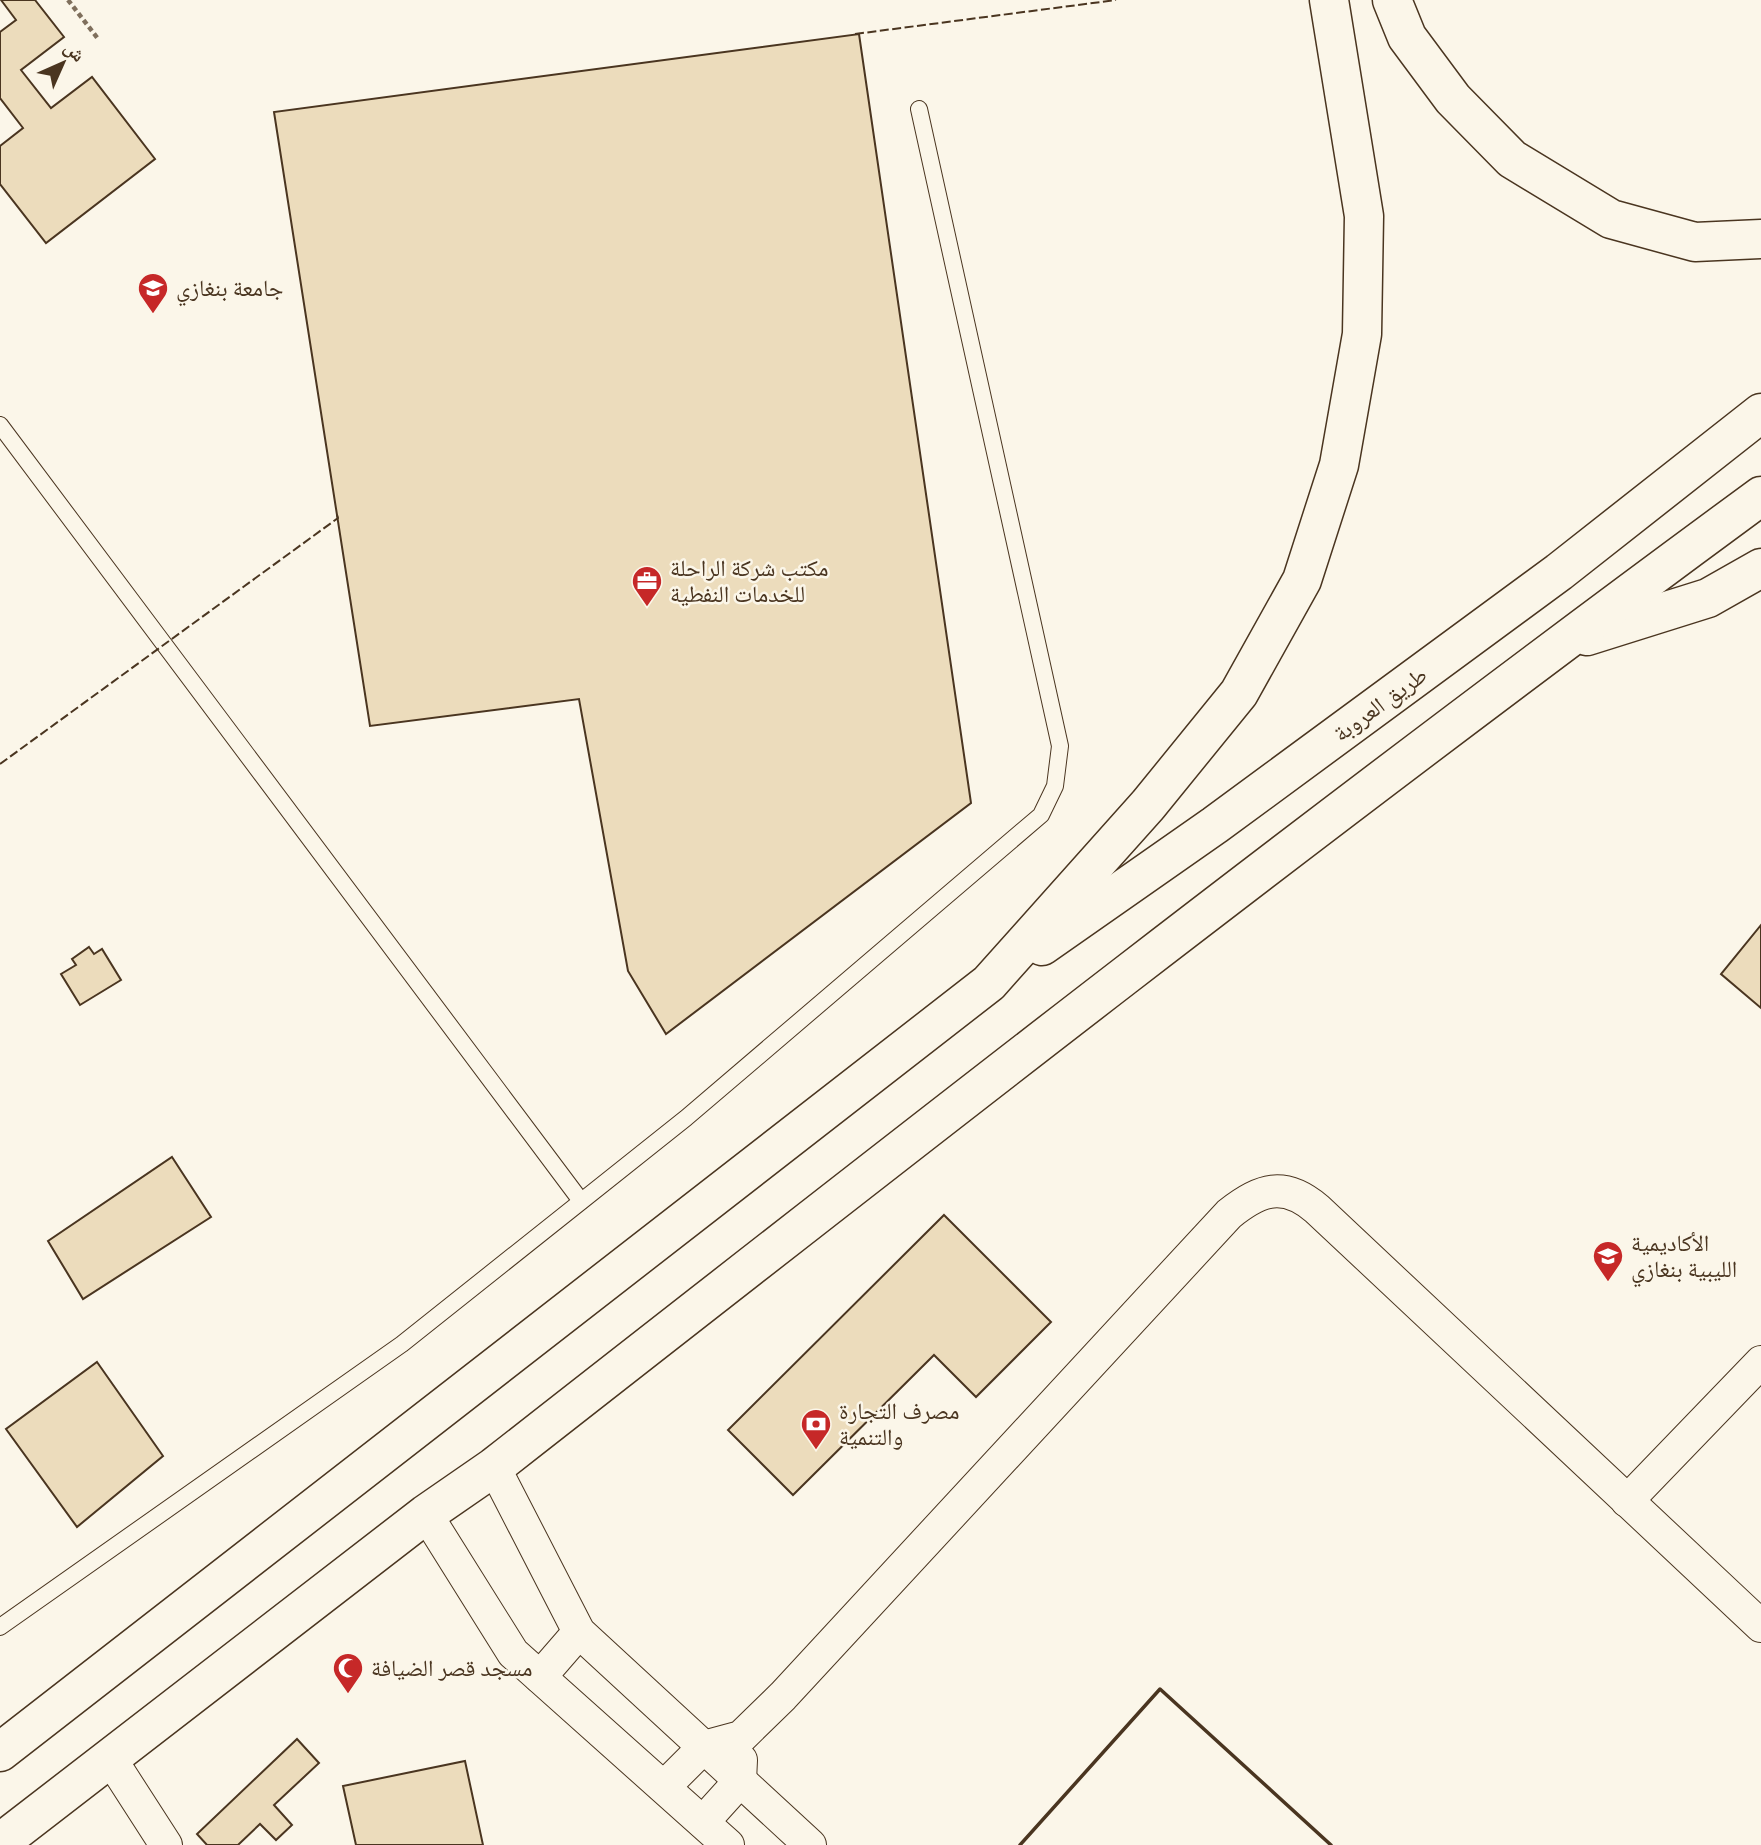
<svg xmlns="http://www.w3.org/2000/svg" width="1761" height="1845" font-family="Cabin,'Noto Naskh Arabic',sans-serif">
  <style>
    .building { fill: #ecdcbc; stroke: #4a3520; stroke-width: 2 }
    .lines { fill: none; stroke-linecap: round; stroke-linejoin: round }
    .lane-casing { stroke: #4a3520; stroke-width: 18 }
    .street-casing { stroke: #4a3520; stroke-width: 34 }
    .highway-casing { stroke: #4a3520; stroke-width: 41 }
    .path { stroke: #7f6f5c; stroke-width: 4.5; stroke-dasharray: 5 3.5; stroke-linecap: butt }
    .lane { stroke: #fbf6e9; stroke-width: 16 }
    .street { stroke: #fbf6e9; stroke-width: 32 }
    .highway { stroke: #fbf6e9; stroke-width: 38 }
    .fence { stroke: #4a3520; stroke-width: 2; stroke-dasharray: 9 3.5; stroke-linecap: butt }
    .wall { stroke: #4a3520; stroke-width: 3.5 }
    .labels { text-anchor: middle; stroke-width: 5; stroke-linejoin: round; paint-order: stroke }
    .poi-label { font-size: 23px; fill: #4a3520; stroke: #fbf6e9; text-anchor: start }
    .street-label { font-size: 23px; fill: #4a3520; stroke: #fbf6e9 }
  </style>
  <rect width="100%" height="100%" fill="#fbf6e9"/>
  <g class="building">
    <polygon points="1,0 35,0 64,37 21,70 51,108 92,77 155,159 46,243 0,184 0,146 23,128 0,98 0,32 16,20"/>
    <polygon points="859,34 971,803 666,1034 628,971 579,699 370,726 274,112"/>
    <polygon points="1761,925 1761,1008 1721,974"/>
    <polygon points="89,947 94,954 102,949 121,980 80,1005 61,974 76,965 72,959"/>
    <polygon points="172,1157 211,1217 83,1299 48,1241"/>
    <polygon points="944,1215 1051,1322 976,1397 934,1355 793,1495 728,1430"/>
    <polygon points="97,1362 163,1456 77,1527 6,1429"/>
    <polygon points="297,1739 319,1763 274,1805 292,1825 276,1840 260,1824 238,1845 207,1845 197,1834"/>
    <polygon points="465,1761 483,1845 356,1845 343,1786"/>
  </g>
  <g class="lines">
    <g class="lane-casing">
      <g id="lane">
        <polyline points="0,425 581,1201"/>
        <polyline points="0,1627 402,1344 686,1118 1041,815 1055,786 1060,746 919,109"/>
      </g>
    </g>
    <g class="street-casing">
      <g id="street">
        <polyline points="494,1467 579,1632 810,1845"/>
        <polyline points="1627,1501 1761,1362"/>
        <polyline points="426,1514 513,1653 728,1845"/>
        <polyline points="540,1677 579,1632"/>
        <polyline points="110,1758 166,1845"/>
        <path d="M664,1787L704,1747L741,1737L783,1696L1229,1214C1260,1189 1284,1181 1317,1209L1761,1626"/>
        <polyline points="703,1822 740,1781 741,1760"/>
      </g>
    </g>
    <g class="highway-casing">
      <g id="highway">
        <polyline points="1392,0 1407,37 1453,99 1512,159 1611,219 1695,242 1761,239"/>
        <polyline points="1587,636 1708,598 1761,568"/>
        <polyline points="1042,946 1215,825 1559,572 1761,413"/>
        <polyline points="0,1752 989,983 1148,805 1239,693 1302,580 1339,465 1362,334 1364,216 1329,0"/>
        <path d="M0,1843L426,1514L494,1467C913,1139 1332,811 1761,496"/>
      </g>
    </g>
    <polyline class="path" points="68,0 99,40"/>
    <use href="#lane" class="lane"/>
    <use href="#street" class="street"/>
    <use href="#highway" class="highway"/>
    <g class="fence">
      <polyline points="855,34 1116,0"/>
      <polyline points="0,764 338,518 337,515"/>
    </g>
    <polyline class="wall" points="1020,1845 1160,1689 1331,1845"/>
  </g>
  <defs>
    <g id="university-pin" transform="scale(1.575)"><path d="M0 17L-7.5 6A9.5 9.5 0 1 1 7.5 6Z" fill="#c62828" stroke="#fbf6e9"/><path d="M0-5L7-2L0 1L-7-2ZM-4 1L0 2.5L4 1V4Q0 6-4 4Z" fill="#fff"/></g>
    <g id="office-pin" transform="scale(1.575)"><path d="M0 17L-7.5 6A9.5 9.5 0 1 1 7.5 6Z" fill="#c62828" stroke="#fbf6e9"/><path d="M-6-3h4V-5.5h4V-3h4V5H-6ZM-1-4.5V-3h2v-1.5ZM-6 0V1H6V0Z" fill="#fff"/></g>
    <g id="bank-pin" transform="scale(1.575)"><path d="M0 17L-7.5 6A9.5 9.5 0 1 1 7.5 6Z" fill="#c62828" stroke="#fbf6e9"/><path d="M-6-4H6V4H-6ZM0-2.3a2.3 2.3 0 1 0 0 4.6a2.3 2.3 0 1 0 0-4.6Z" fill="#fff"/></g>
    <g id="mosque-pin" transform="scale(1.575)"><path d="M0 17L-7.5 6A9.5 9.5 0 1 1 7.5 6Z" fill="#c62828" stroke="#fbf6e9"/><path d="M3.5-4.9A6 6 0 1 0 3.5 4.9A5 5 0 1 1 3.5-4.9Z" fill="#fff"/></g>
  </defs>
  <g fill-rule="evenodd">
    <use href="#university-pin" x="153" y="288"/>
    <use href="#office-pin" x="647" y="581"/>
    <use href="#university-pin" x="1608" y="1256"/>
    <use href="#bank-pin" x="816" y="1424"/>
    <use href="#mosque-pin" x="348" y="1668"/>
  </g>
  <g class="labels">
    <g class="poi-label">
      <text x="176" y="296">جامعة بنغازي</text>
      <text x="670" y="576">مكتب شركة الراحلة<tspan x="670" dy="26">للخدمات النفطية</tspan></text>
      <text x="1631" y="1251">الأكاديمية<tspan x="1631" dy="26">الليبية بنغازي</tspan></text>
      <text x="839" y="1419">مصرف التجارة<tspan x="839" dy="26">والتنمية</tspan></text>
      <text x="371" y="1676">مسجد قصر الضيافة</text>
    </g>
    <g class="street-label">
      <text transform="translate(1380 704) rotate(-36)" y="8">طريق العروبة</text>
    </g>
  </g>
  <g transform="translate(63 63) rotate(45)" stroke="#fbf6e9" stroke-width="5" paint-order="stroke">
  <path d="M0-5L12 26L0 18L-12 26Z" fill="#4a3520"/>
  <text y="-10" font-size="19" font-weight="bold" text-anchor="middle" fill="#4a3520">ش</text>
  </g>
</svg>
